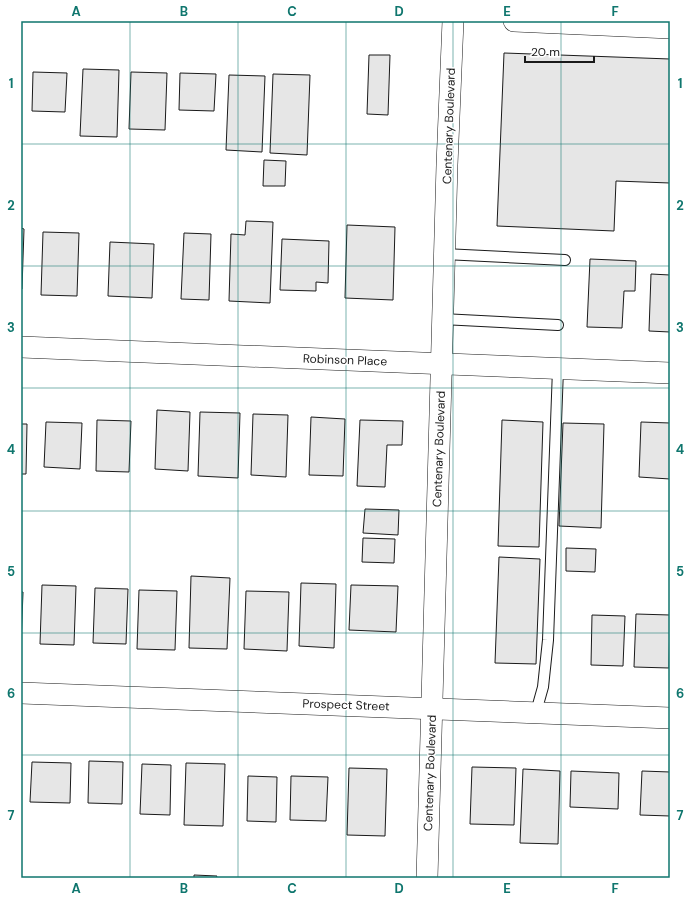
<svg xmlns="http://www.w3.org/2000/svg" width="691" height="899" font-family="'DM Sans',sans-serif">
  <style>
    .building { fill: #e6e6e6; stroke: #1a1a1a }
    .lines { fill: none; stroke-linecap: round; stroke-linejoin: round }
    .service-casing { stroke: #1a1a1a; stroke-width: 12 }
    .minor-casing { stroke: #1a1a1a; stroke-width: 22 }
    .service { stroke: #fff; stroke-width: 10 }
    .minor { stroke: #fff; stroke-width: 21 }
    .grid { fill: none; stroke: #0f766e; stroke-width: 1; stroke-opacity: 0.55 }
    .labels { text-anchor: middle; stroke-width: 3; stroke-linejoin: round; paint-order: stroke }
    .street-label { font-size: 12px; fill: #1a1a1a; stroke: #fff }
    .neatline { fill: none; stroke: #0f766e; stroke-width: 1.5 }
    .grid-label { font-size: 13px; text-anchor: middle; font-weight: bold; fill: #0f766e }
  </style>
  <rect width="100%" height="100%" fill="#fff"/>
  <g class="building">
    <polygon points="504,53 670,59 670,183 616,181 614,231 497,226"/>
    <polygon points="369,55 390,55 388,115 367,114"/>
    <polygon points="83,69 119,70 117,137 80,136"/>
    <polygon points="33,72 67,73 65,112 32,111"/>
    <polygon points="131,72 167,73 165,130 129,129"/>
    <polygon points="180,73 216,74 214,111 179,110"/>
    <polygon points="273,74 310,75 307,155 270,153"/>
    <polygon points="229,75 265,76 262,152 226,150"/>
    <polygon points="264,160 286,161 285,186 263,186"/>
    <polygon points="246,221 273,222 270,303 229,301 231,234 245,235"/>
    <polygon points="347,225 395,227 393,300 345,298"/>
    <polygon points="21,228 24,229 22,289 21,289"/>
    <polygon points="43,232 79,233 77,296 41,295"/>
    <polygon points="184,233 211,234 209,300 181,299"/>
    <polygon points="282,239 329,241 328,283 316,282 316,291 280,290"/>
    <polygon points="110,242 154,244 152,298 108,296"/>
    <polygon points="590,259 636,261 635,291 624,291 622,328 587,327"/>
    <polygon points="651,274 670,275 670,332 649,331"/>
    <polygon points="157,410 190,412 188,471 155,469"/>
    <polygon points="200,412 240,413 238,478 198,476"/>
    <polygon points="253,414 288,415 286,477 251,475"/>
    <polygon points="311,417 345,419 343,476 309,475"/>
    <polygon points="97,420 131,421 129,472 96,471"/>
    <polygon points="360,420 403,421 402,445 387,445 385,487 357,486"/>
    <polygon points="502,420 543,422 539,547 498,546"/>
    <polygon points="46,422 82,423 80,469 44,467"/>
    <polygon points="641,422 670,423 670,479 639,477"/>
    <polygon points="563,423 604,424 601,528 559,526"/>
    <polygon points="21,424 27,424 26,474 21,474"/>
    <polygon points="365,509 399,510 398,535 363,533"/>
    <polygon points="363,538 395,539 394,563 362,562"/>
    <polygon points="566,548 596,549 595,572 566,571"/>
    <polygon points="499,557 540,559 536,664 495,663"/>
    <polygon points="191,576 230,578 227,649 189,648"/>
    <polygon points="301,583 336,584 334,648 299,646"/>
    <polygon points="42,585 76,586 74,645 40,644"/>
    <polygon points="351,585 398,586 396,632 349,630"/>
    <polygon points="95,588 128,589 126,644 93,643"/>
    <polygon points="139,590 177,591 175,650 137,649"/>
    <polygon points="246,591 289,592 287,651 244,649"/>
    <polygon points="21,592 23,592 21,645"/>
    <polygon points="636,614 670,615 669,668 634,667"/>
    <polygon points="592,615 625,616 623,666 591,665"/>
    <polygon points="89,761 123,762 122,804 88,803"/>
    <polygon points="32,762 71,763 70,803 30,802"/>
    <polygon points="186,763 225,764 223,826 184,825"/>
    <polygon points="142,764 171,765 170,815 140,814"/>
    <polygon points="472,767 516,768 514,825 470,824"/>
    <polygon points="349,768 387,769 385,836 347,835"/>
    <polygon points="523,769 560,771 558,844 520,843"/>
    <polygon points="571,771 619,773 618,809 570,807"/>
    <polygon points="642,771 670,772 670,816 640,815"/>
    <polygon points="248,776 277,777 276,822 247,821"/>
    <polygon points="291,776 328,777 326,821 290,820"/>
    <polygon points="194,875 217,876 216,878 194,878"/>
  </g>
  <g class="lines">
    <g class="service-casing">
      <g id="service">
        <polyline points="444,254 565,260"/>
        <polyline points="442,319 558,325"/>
        <polyline points="536,712 543,687 548,640 558,369"/>
      </g>
    </g>
    <g class="minor-casing">
      <g id="minor">
        <polyline points="514,21 670,28"/>
        <polyline points="21,347 670,373"/>
        <polyline points="21,693 670,718"/>
        <polyline points="427,878 447,165 453,21"/>
      </g>
    </g>
    <use href="#service" class="service"/>
    <use href="#minor" class="minor"/>
  </g>
  <path class="grid" d="M130,21V878M238,21V878M346,21V878M453,21V878M561,21V878M21,144H670M21,266H670M21,388H670M21,511H670M21,633H670M21,755H670"/>
  <g class="labels">
    <g class="street-label">
      <text transform="translate(449 126) rotate(-88)" y="4">Centenary Boulevard</text>
      <text transform="translate(345 360) rotate(2)" y="4">Robinson Place</text>
      <text transform="translate(439 449) rotate(-88)" y="4">Centenary Boulevard</text>
      <text transform="translate(346 705) rotate(2)" y="4">Prospect Street</text>
      <text transform="translate(430 773) rotate(-88)" y="4">Centenary Boulevard</text>
    </g>
  </g>
  <rect width="691" height="899" fill="none" stroke="#ffffff" stroke-width="44"/>
  <path d="M525 56v6h69v-6" fill="none" stroke="#1a1a1a" stroke-width="2"/>
  <text x="531" y="56" font-size="12" fill="#1a1a1a" stroke="#ffffff" stroke-width="3" paint-order="stroke">20 m</text>
  <rect x="22" y="22" width="647" height="855" class="neatline"/>
  <g class="grid-label">
    <text x="76" y="16">A</text>
    <text x="184" y="16">B</text>
    <text x="292" y="16">C</text>
    <text x="399" y="16">D</text>
    <text x="507" y="16">E</text>
    <text x="615" y="16">F</text>
    <text x="11" y="88">1</text>
    <text x="680" y="88">1</text>
    <text x="11" y="210">2</text>
    <text x="680" y="210">2</text>
    <text x="11" y="332">3</text>
    <text x="680" y="332">3</text>
    <text x="11" y="454">4</text>
    <text x="680" y="454">4</text>
    <text x="11" y="576">5</text>
    <text x="680" y="576">5</text>
    <text x="11" y="698">6</text>
    <text x="680" y="698">6</text>
    <text x="11" y="820">7</text>
    <text x="680" y="820">7</text>
    <text x="76" y="893">A</text>
    <text x="184" y="893">B</text>
    <text x="292" y="893">C</text>
    <text x="399" y="893">D</text>
    <text x="507" y="893">E</text>
    <text x="615" y="893">F</text>
  </g>
</svg>
